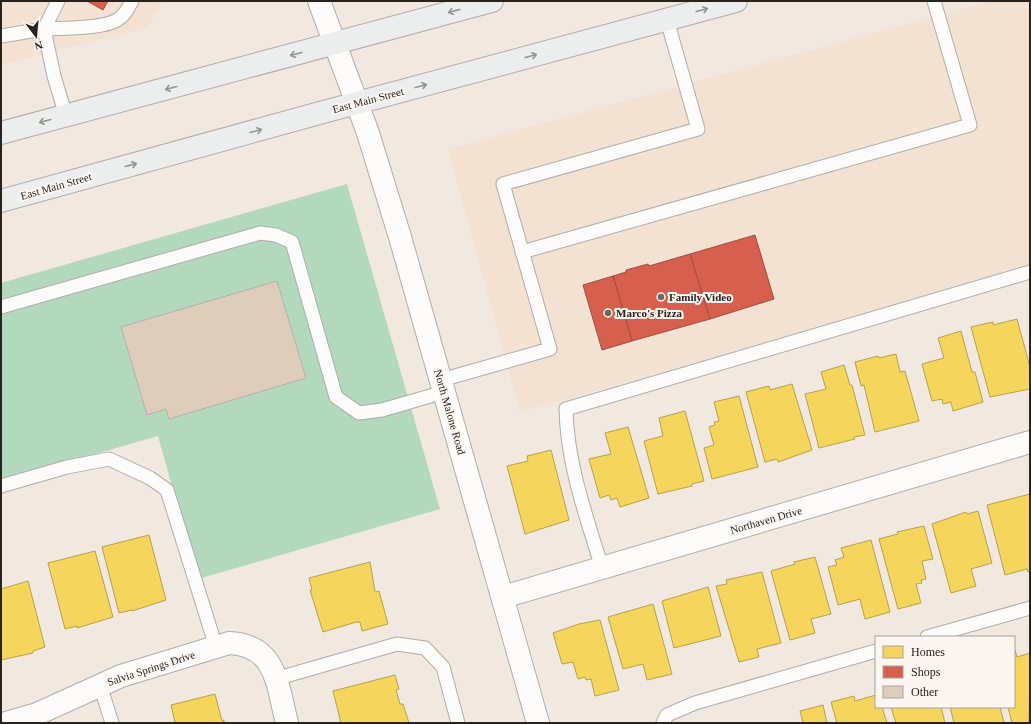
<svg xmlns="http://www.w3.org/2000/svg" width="1031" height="724" font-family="Georgia,serif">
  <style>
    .built { fill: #f3e2d2 }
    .green { fill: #b3d9bc }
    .homes { fill: #f6d55c; stroke: #b8a049 }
    .shops { fill: #d6604d; stroke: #a24e3f }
    .building { fill: #decdbb; stroke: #b6afa8 }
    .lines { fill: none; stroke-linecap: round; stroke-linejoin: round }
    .service-casing { stroke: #b2aca5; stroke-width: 15 }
    .minor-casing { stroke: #b2aca5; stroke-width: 24 }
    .tertiary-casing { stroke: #b2aca5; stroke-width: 24 }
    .secondary-casing { stroke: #b2aca5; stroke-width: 24 }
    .service { stroke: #fdfcfa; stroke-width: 13 }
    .minor { stroke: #fdfcfa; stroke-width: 22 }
    .tertiary { stroke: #fdfcfa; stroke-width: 22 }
    .secondary { stroke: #ebeeec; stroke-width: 22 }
    .oneway { stroke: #94938f }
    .poi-dot { fill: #6f6861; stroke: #fdf6f0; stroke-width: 1.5 }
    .labels { text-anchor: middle; stroke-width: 4; stroke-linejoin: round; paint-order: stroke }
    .street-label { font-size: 11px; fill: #29231d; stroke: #fdf6f0 }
    .poi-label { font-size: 11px; font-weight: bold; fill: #29231d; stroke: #fdf6f0; text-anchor: start }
  </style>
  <rect width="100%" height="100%" fill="#f1e8df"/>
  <g class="built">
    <polygon points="1,1 163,1 148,27 1,65"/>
    <polygon points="992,1 1030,1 1030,269 520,412 448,149"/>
  </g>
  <polygon class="green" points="347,184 440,509 198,579 158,436 1,481 1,283"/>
  <g class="homes">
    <polygon points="1017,319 1030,367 1030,389 990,397 971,327 993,322 993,325"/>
    <polygon points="961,331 972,372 975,372 983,402 953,411 951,402 943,404 942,399 932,401 922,364 944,358 938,338"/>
    <polygon points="896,354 900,372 905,371 919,421 875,432 864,385 861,386 855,362 878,356 879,358"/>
    <polygon points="844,365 850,385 852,385 865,435 854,437 855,439 819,448 805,394 826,389 821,372"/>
    <polygon points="792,384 812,450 778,462 777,459 765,462 746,392 769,386 770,390"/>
    <polygon points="739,396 758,467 712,479 704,448 714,445 709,427 715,425 714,422 719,421 714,402"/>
    <polygon points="685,411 704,481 692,484 692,486 658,494 644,441 663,436 659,418"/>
    <polygon points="628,427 649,498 620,507 617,498 611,500 609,495 600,498 589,459 611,454 605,433"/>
    <polygon points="551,450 569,520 525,534 507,466 528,461 527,456"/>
    <polygon points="1030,494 1030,571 1028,572 1027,569 1005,575 987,505"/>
    <polygon points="978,511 992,563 971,569 976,586 951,593 932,524 966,512 967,514"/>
    <polygon points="924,526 933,559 922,561 926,579 921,580 922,583 916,584 921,603 898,609 879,539 898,534 897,532"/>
    <polygon points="149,535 166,600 132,611 132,610 119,613 102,547"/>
    <polygon points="871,540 890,612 865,619 860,599 838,605 828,567 837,565 835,560 844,557 841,548"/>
    <polygon points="95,551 113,617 77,628 77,626 65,629 48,563"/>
    <polygon points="815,557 831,614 811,619 815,633 790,640 771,571 795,564 794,562"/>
    <polygon points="370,562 375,592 379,591 388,624 362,631 360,622 356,622 323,632 310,590 312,590 309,578"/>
    <polygon points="762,572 781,643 757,649 759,657 739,662 716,586 727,584 726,580"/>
    <polygon points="28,581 45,647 33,651 33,653 1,660 1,589"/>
    <polygon points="708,587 721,636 674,648 662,601"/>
    <polygon points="653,604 672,674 647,680 643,664 623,669 608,617"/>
    <polygon points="600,620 619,690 595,696 591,679 586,680 585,677 578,679 573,662 562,664 553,633 579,624"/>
    <polygon points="1014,650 1015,650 1017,657 1030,653 1029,723 1012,723 1008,707 1014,707"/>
    <polygon points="395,675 399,689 396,690 400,704 403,704 409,723 341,723 333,691"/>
    <polygon points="215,694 222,721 224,720 224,723 175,723 171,705"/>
    <polygon points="876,695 876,707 882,707 887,723 837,723 831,702 854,696 855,701"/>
    <polygon points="823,705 827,723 803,723 800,711"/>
    <polygon points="891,707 941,707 945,723 896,723"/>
    <polygon points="950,707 1000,707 1004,723 954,723"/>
  </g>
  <g class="shops">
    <polygon points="87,1 108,1 103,10"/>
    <polygon points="755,235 774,299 710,319 690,254"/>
    <polygon points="690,254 710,319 632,341 613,276 626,272 626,270 648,264 649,266"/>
    <polygon points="613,276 632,341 602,350 583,285"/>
  </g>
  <polygon class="building" points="277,281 306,378 169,419 166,409 147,415 121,327"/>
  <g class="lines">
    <g class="service-casing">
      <g id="service">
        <polyline points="1,36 44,29 58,1"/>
        <path d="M66,116L54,76L44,29C63,28 102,29 117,20C125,16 128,8 132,1"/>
        <polyline points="522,252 970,125 934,1"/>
        <polyline points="1,307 260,233 276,235 292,242 336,397 359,413 382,410 444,392"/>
        <polyline points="441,380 550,349 503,184 698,129 667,20"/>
        <polyline points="1,486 67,467 109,459 150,478 167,490 216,647"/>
        <path d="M602,568C586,515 567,464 566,409L1030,272"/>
        <polyline points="927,637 1030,608"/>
        <polyline points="275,679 397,644 425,648 443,667 458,723"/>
        <polyline points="100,685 112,723"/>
        <polyline points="663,723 667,715 695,703 876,651"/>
      </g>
    </g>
    <g class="minor-casing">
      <g id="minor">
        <polyline points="503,597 1030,442"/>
        <path d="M6,723L37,714L121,676L229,643C277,645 277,685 287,723"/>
      </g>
    </g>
    <g class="tertiary-casing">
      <polyline id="tertiary" points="319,1 368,133 400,237 538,723"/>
    </g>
    <g class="secondary-casing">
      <g id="secondary">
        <polyline points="1,133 492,1"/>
        <polyline points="1,201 316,114 736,1"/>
      </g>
    </g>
    <use href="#service" class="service"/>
    <use href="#minor" class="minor"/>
    <use href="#tertiary" class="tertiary"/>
    <use href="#secondary" class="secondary"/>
  </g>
  <defs><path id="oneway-shaft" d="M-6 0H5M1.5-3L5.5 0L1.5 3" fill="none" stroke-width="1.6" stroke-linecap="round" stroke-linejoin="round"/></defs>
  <g class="oneway">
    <use href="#oneway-shaft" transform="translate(702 10) rotate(-15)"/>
    <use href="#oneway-shaft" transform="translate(454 11) rotate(165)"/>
    <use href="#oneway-shaft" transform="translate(296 54) rotate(165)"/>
    <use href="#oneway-shaft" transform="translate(531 56) rotate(-15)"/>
    <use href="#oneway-shaft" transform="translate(421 86) rotate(-15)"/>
    <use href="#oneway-shaft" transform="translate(171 88) rotate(165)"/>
    <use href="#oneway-shaft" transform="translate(45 121) rotate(165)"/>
    <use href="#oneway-shaft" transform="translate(256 131) rotate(-15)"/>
    <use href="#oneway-shaft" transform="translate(131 165) rotate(-15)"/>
  </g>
  <g class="poi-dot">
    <circle cx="661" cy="297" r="4"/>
    <circle cx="608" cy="313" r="4"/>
  </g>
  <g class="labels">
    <g class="street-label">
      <text transform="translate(368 100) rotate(-15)" y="4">East Main Street</text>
      <text transform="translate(56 186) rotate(-16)" y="4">East Main Street</text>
      <text transform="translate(450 412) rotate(74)" y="4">North Malone Road</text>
      <text transform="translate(766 520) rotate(-16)" y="4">Northaven Drive</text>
      <text transform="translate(151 668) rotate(-18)" y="4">Salvia Springs Drive</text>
    </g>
    <g class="poi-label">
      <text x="669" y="301">Family Video</text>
      <text x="616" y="317">Marco's Pizza</text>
    </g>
  </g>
  <rect width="1031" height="724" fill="none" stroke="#29231d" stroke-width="4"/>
  <rect x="875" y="636" width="140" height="72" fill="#fdf6f0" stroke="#a8a29c"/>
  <rect x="883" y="646" width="20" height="12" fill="#f6d55c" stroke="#a8a29c"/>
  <text x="911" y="656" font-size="12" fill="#29231d">Homes</text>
  <rect x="883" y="666" width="20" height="12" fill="#d6604d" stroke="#a8a29c"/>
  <text x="911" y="676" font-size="12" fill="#29231d">Shops</text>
  <rect x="883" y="686" width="20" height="12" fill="#decdbb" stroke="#a8a29c"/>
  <text x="911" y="696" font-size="12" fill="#29231d">Other</text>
  <g transform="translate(36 36) rotate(164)" stroke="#fdf6f0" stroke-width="3" paint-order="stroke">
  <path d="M0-3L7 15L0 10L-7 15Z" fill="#29231d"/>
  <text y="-6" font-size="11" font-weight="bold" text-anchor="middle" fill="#29231d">N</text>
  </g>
</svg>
